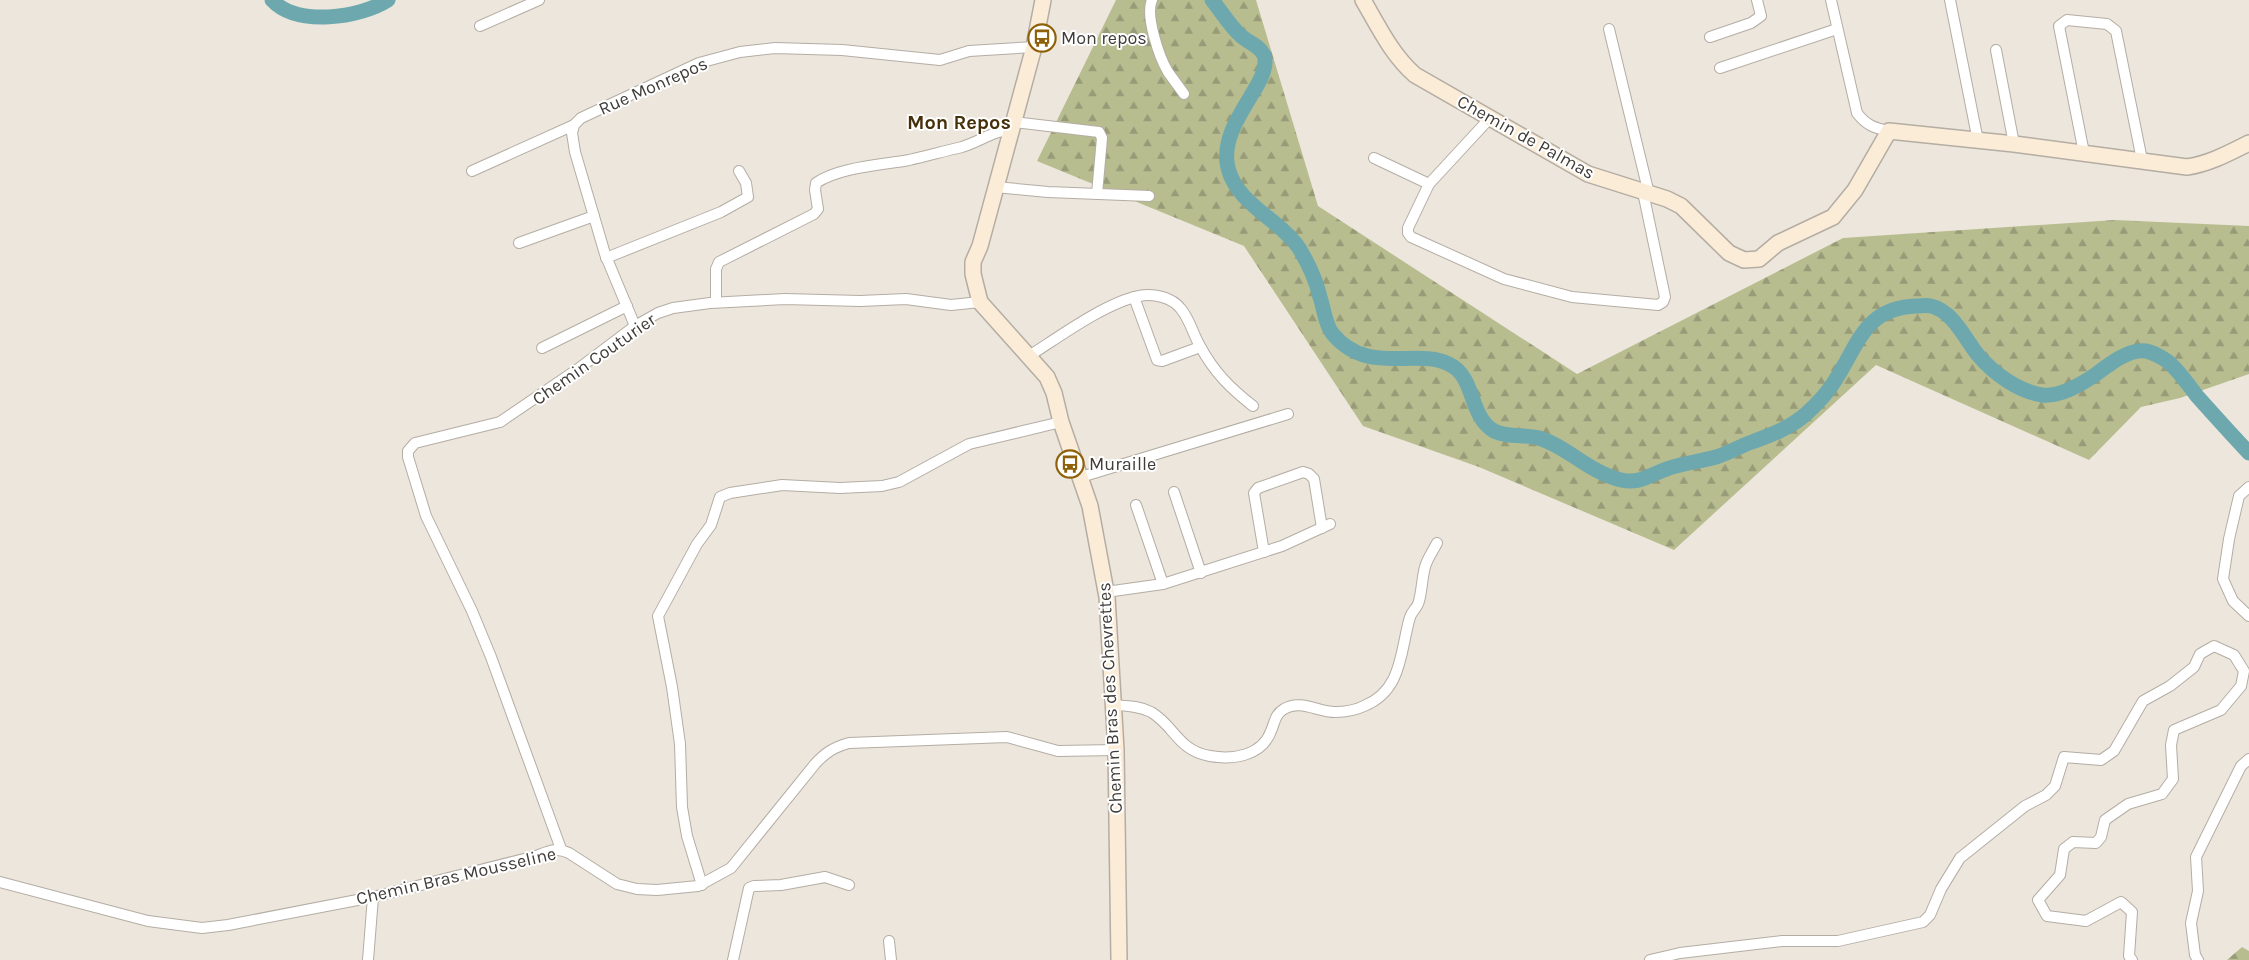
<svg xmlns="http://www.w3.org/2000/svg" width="2249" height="960" font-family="Karla,sans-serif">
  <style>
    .forest { fill: url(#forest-firs) }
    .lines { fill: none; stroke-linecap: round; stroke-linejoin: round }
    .river { stroke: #6da8ae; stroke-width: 15 }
    .street-casing { stroke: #b4ada4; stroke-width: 12 }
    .secondary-casing { stroke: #b4ada4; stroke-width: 18 }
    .street { stroke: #fff; stroke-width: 10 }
    .secondary { stroke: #fbecd7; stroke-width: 15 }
    .labels { text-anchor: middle; stroke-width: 4; stroke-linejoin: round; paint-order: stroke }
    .poi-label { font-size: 18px; fill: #3f3c39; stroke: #fff; text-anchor: start }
    .street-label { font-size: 18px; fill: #3f3c39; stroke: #fff }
    .quarter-label { font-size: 20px; font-weight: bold; fill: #46300a; stroke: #fff }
  </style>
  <defs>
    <pattern id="forest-firs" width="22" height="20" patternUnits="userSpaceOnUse" patternTransform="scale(1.25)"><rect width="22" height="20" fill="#b8bd90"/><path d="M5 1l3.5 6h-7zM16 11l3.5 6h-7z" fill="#979b77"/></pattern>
  </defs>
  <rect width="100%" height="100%" fill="#ede6dc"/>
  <g class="forest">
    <polygon points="1116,0 1256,0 1318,206 1577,374 1843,238 2115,220 2249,226 2249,374 2180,398 2141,407 2089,460 1876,365 1674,550 1479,467 1363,426 1244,246 1037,161"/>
    <polygon points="2242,947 2249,951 2249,960 2227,960"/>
  </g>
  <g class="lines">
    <g class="river">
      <path d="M272,0C297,27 360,18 388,0"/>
      <path d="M1212,0C1221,11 1230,26 1241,36C1249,43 1259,45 1264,55C1274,82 1217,123 1228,168C1237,204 1279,219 1299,248C1308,263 1316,280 1320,297C1324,309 1325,324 1332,333C1369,379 1420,344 1454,367C1475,382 1470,417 1494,431C1508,438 1524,434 1539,438C1568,447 1590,473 1621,480C1639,484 1648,476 1664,470C1681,463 1699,462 1716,457C1729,453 1740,446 1752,442C1771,435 1790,428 1806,414C1817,404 1829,391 1836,379C1859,343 1865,308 1916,306C1921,306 1926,305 1931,306C1953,311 1965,339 1978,355C1994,374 2018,391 2042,395C2059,397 2078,386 2092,377C2106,367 2128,348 2146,351C2152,352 2163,358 2167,361C2177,368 2189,386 2197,396C2214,415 2231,434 2249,453"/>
    </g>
    <g class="street-casing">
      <g id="street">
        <path d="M1152,0C1145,15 1159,57 1168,72C1173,79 1179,87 1184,94"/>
        <path d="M1831,0L1857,113C1866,125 1874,128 1889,131"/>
        <polyline points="1950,0 1978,141"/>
        <polyline points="480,26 539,0"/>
        <polyline points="1609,29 1649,194"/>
        <polyline points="1710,37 1751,23 1761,16 1757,0"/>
        <polyline points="1996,50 2014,144"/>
        <polyline points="1720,68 1837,29"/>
        <polyline points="1490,118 1429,184 1408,228 1408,233 1411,237 1504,279 1572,297 1658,305 1663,302 1665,297 1643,192"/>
        <polyline points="1014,122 1099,132 1102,138 1097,194"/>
        <polyline points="2084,153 2059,26 2067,20 2107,24 2116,31 2142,160"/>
        <polyline points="1374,158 1429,184"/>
        <polyline points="472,171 574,125"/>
        <polyline points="996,187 1048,192 1149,196"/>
        <polyline points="519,243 594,216"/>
        <polyline points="606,258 721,212 748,197 746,183 739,171"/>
        <polyline points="1134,297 1157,360 1162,361 1200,347"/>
        <path d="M716,302V269L719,262L814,214L818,209L815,190L816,183C839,167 882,165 909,160C927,156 944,151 962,147C979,142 996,129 1012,130"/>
        <polyline points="635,326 605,254 575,152 572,133 574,125 581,118 699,63 740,52 775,48 842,50 940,60 969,51 1034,47"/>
        <polyline points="542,348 627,306"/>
        <path d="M1029,356C1059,337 1105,303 1139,296C1153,293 1172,297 1181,309C1190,320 1193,334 1200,346C1214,372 1230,388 1253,406"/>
        <polyline points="1081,477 1288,414"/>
        <polyline points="2249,487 2239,496 2229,539 2223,579 2233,601 2249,616"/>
        <polyline points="1174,492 1201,573"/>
        <polyline points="1136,505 1163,584"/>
        <polyline points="1264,552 1254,493 1258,488 1303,472 1309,474 1314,479 1322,528"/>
        <polyline points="1106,592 1163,584 1282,546 1330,524"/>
        <path d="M1114,705C1127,706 1139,706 1151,712C1175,726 1177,750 1210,756C1233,760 1262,756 1271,731C1275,722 1275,714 1284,709C1300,699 1318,712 1335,712C1344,712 1356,710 1364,706C1403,690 1400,651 1410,617C1412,611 1418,607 1419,601C1422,590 1422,578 1425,567C1427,559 1433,551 1437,543"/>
        <polyline points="561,849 491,657 472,611 426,516 408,457 408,451 415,443 500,422 578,369 635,326 658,313 673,308 710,303 785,299 860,301 906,299 951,305 980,302"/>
        <path d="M0,882L148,921L202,928L228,925L373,897L536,856C549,851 556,847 569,853L617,884L637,889L657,890L698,886L731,868L815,764C825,753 834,747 849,743L1007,737L1058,751L1116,750"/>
        <polyline points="702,885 687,836 682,807 680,744 672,687 658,616 697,544 711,525 720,497 730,493 782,485 840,488 882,486 899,482 969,444 1061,422"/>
        <polyline points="889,941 891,960"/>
        <polyline points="368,960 373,897"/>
        <polyline points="733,960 749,888 754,886 781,885 825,877 849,885"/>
        <polyline points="1650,960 1680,953 1782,941 1838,941 1923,922 1930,915 1941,889 1960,858 2025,806 2046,795 2055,786 2064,757 2101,760 2114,751 2143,701 2170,686 2194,667 2200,654 2214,646 2234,655 2244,671 2241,686 2221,710 2174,730 2171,745 2173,779 2162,794 2128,804 2105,820 2101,837 2096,843 2073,842 2064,849 2060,875 2038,900 2047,916 2086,921 2121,902 2132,912 2129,956 2132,960"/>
        <polyline points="2198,960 2195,955 2191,923 2198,891 2196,857 2241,766 2249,759"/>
      </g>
    </g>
    <g class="secondary-casing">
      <g id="secondary">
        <polyline points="1043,0 1034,47 980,246 973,262 973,274 980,302 1047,377 1054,393 1061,422 1090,506 1107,597 1116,750 1119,960"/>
        <path d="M1363,0C1378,26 1392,55 1415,75L1588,174L1667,199L1681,206L1729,253L1744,260L1759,259L1778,243L1833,217L1855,190L1889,131L2014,144L2187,167C2209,164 2229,153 2249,143"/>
      </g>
    </g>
    <use href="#street" class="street"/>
    <use href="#secondary" class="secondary"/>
  </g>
  <defs>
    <g id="bus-ring" transform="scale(1.4375)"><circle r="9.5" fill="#fff" stroke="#8e6108" stroke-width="1.5"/><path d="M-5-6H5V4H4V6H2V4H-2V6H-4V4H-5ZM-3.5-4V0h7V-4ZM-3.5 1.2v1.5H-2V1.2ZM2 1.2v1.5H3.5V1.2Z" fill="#8e6108"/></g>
  </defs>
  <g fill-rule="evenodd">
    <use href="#bus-ring" x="1042" y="38"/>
    <use href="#bus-ring" x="1070" y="464"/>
  </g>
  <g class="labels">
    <g class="poi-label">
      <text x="1061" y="44">Mon repos</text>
      <text x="1089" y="470">Muraille</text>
    </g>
    <g class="street-label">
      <text transform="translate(653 86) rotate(-24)" y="6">Rue Monrepos</text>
      <text transform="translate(1526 137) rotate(29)" y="6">Chemin de Palmas</text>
      <text transform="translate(594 359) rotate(-35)" y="6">Chemin Couturier</text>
      <text transform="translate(1110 698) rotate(-93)" y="6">Chemin Bras des Chevrettes</text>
      <text transform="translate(456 876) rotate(-13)" y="6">Chemin Bras Mousseline</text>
    </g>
    <g class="quarter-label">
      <text x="959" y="129">Mon Repos</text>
    </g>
  </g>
</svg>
